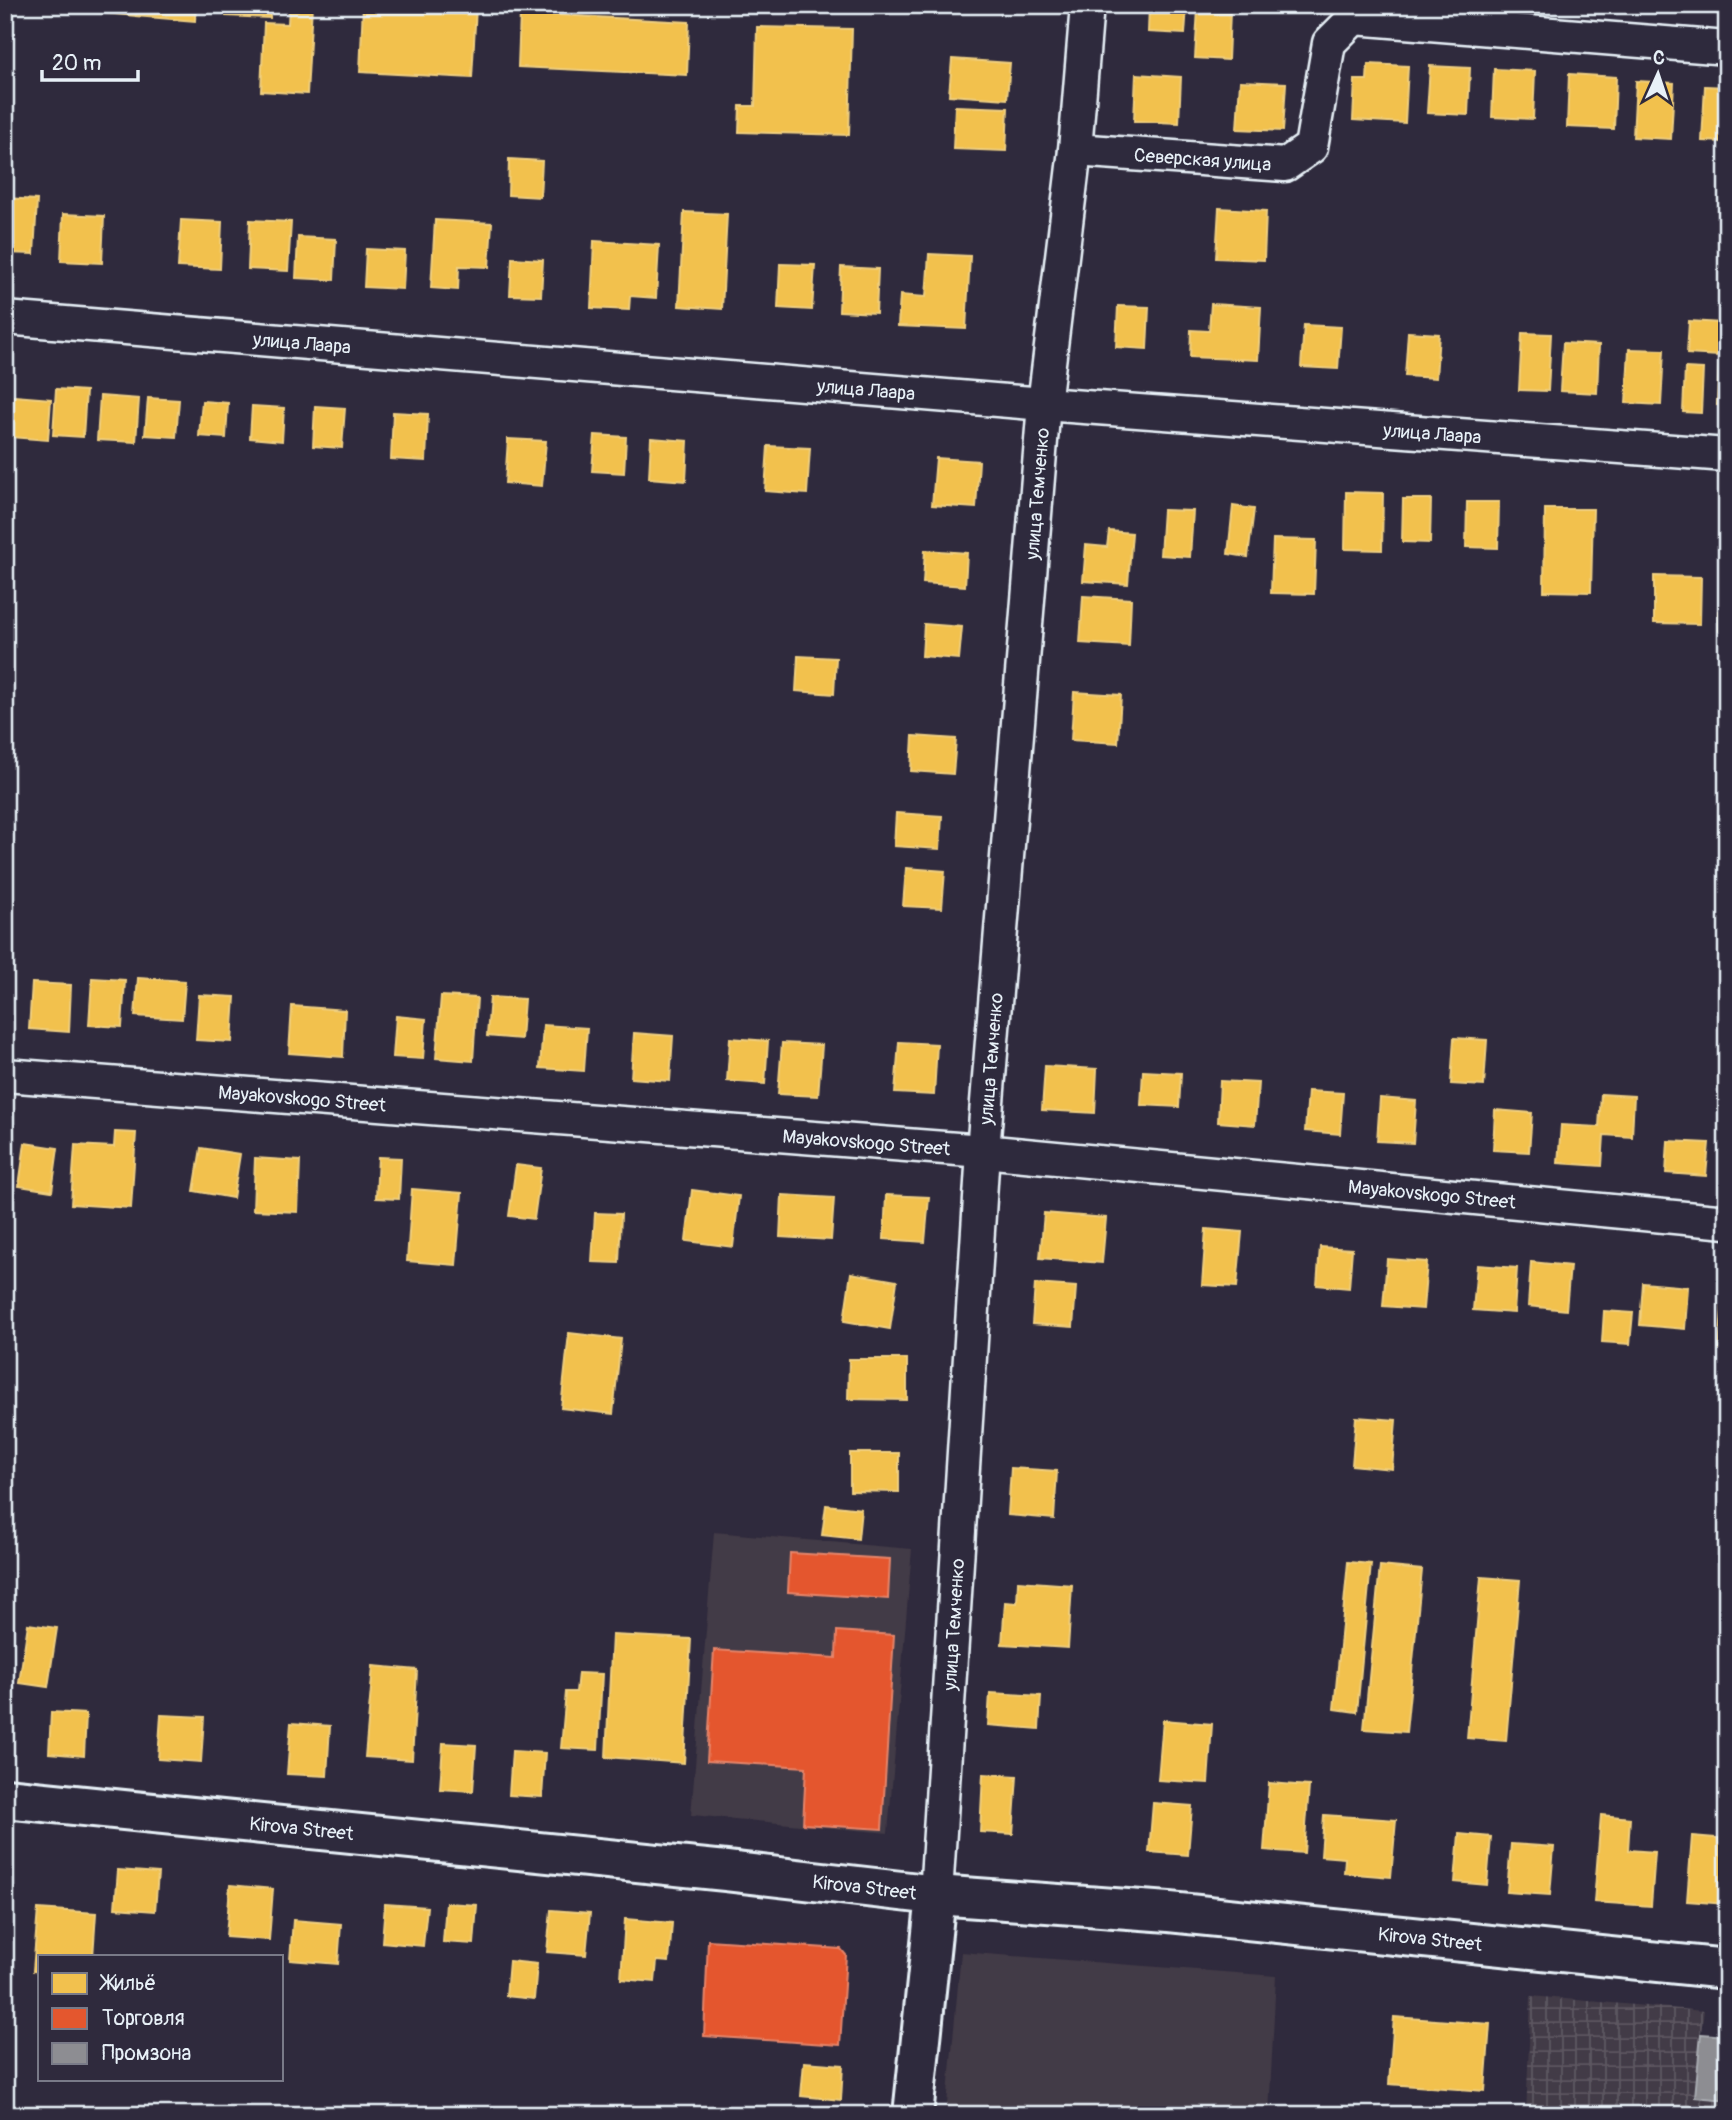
<svg xmlns="http://www.w3.org/2000/svg" width="1732" height="2120" font-family="Pangolin,sans-serif">
  <style>
    .built { fill: #423a46 }
    .industrial { fill: url(#industrial-grid) }
    .homes { fill: #f2c14e; stroke: #efcf81; stroke-width: 2 }
    .shops { fill: #e4572e; stroke: #e5856b; stroke-width: 2 }
    .industry { fill: #8d8d92; stroke: #a8abb1; stroke-width: 2 }
    .lines { fill: none; stroke-linecap: round; stroke-linejoin: round }
    .minor-casing { stroke: #e8f1f8; stroke-width: 37 }
    .secondary-casing { stroke: #e8f1f8; stroke-width: 44 }
    .minor { stroke: #2f2a3d; stroke-width: 32 }
    .secondary { stroke: #2f2a3d; stroke-width: 38 }
    .labels { text-anchor: middle; stroke-width: 7; stroke-linejoin: round; paint-order: stroke }
    .street-label { font-size: 19px; fill: #e8f1f8; stroke: #2f2a3d }
  </style>
  <defs>
    <pattern id="industrial-grid" width="8" height="8" patternUnits="userSpaceOnUse" patternTransform="scale(1.75)"><rect width="8" height="8" fill="#423a46"/><path d="M0 4h8M4 0v8" fill="none" stroke="#5d5761"/></pattern>
  </defs>
  <rect width="100%" height="100%" fill="#2f2a3d"/>
  <filter id="ink" filterUnits="userSpaceOnUse"><feTurbulence type="fractalNoise" baseFrequency=".0143" numOctaves="2"/><feDisplacementMap in="SourceGraphic" scale="14" xChannelSelector="R" yChannelSelector="G"/><feConvolveMatrix kernelMatrix="1 2 1 2 8 2 1 2 1" color-interpolation-filters="sRGB"/></filter>
  <g filter="url(#ink)">
    <g class="built">
      <polygon points="714,1532 912,1549 888,1833 691,1815"/>
      <polygon points="961,1952 1276,1976 1269,2115 946,2115"/>
    </g>
    <polygon class="industrial" points="1531,1996 1704,2011 1701,2033 1727,2036 1727,2115 1526,2115"/>
    <g class="homes">
      <polygon points="30,5 84,5 83,11 30,7"/>
      <polygon points="84,5 137,5 136,16 83,11"/>
      <polygon points="137,5 196,5 195,21 136,16"/>
      <polygon points="226,5 270,5 270,18 226,16"/>
      <polygon points="289,5 312,5 307,94 261,91 264,23 288,24"/>
      <polygon points="363,5 476,7 472,78 360,72"/>
      <polygon points="1149,5 1187,5 1185,34 1148,32"/>
      <polygon points="1643,5 1685,5 1684,13 1642,11"/>
      <polygon points="1198,9 1230,11 1228,60 1195,58"/>
      <polygon points="520,13 689,22 687,75 518,67"/>
      <polygon points="757,27 852,29 849,135 739,132 740,106 755,106"/>
      <polygon points="952,59 1010,63 1007,99 949,95"/>
      <polygon points="1368,64 1408,66 1405,123 1353,120 1355,80 1367,80"/>
      <polygon points="1430,66 1470,68 1468,115 1427,113"/>
      <polygon points="1494,69 1535,71 1533,119 1492,117"/>
      <polygon points="1136,74 1181,77 1179,123 1134,121"/>
      <polygon points="1569,74 1616,77 1614,129 1567,127"/>
      <polygon points="1240,81 1286,83 1283,131 1237,129"/>
      <polygon points="1636,81 1674,83 1671,139 1633,137"/>
      <polygon points="1705,86 1727,87 1727,142 1702,141"/>
      <polygon points="955,106 1008,108 1006,151 953,149"/>
      <polygon points="509,159 542,161 540,197 508,195"/>
      <polygon points="5,198 37,200 34,254 5,253"/>
      <polygon points="1219,208 1266,211 1264,260 1216,258"/>
      <polygon points="684,212 727,214 722,309 679,306"/>
      <polygon points="63,214 104,216 102,263 61,261"/>
      <polygon points="181,220 222,222 220,269 178,267"/>
      <polygon points="250,220 291,222 288,271 248,269"/>
      <polygon points="435,220 492,223 489,267 459,266 458,290 431,288"/>
      <polygon points="298,237 336,239 334,280 296,278"/>
      <polygon points="594,241 659,245 656,298 630,296 629,310 591,308"/>
      <polygon points="366,249 405,251 403,289 364,287"/>
      <polygon points="929,254 970,256 966,329 898,326 900,295 926,297"/>
      <polygon points="512,258 543,260 541,296 510,295"/>
      <polygon points="780,264 815,265 812,310 778,308"/>
      <polygon points="841,267 878,269 876,313 839,311"/>
      <polygon points="1211,304 1261,307 1258,360 1190,357 1191,330 1209,331"/>
      <polygon points="1118,306 1149,307 1147,349 1116,347"/>
      <polygon points="1689,321 1721,323 1719,356 1687,354"/>
      <polygon points="1304,325 1341,327 1338,369 1301,367"/>
      <polygon points="1408,332 1439,334 1436,378 1405,376"/>
      <polygon points="1522,333 1551,334 1548,391 1519,390"/>
      <polygon points="1563,343 1599,345 1597,393 1560,391"/>
      <polygon points="1629,349 1664,350 1661,405 1626,403"/>
      <polygon points="1719,362 1727,362 1727,406 1717,405"/>
      <polygon points="1685,368 1703,369 1701,413 1683,412"/>
      <polygon points="56,389 86,391 83,437 53,435"/>
      <polygon points="14,396 51,399 48,440 11,437"/>
      <polygon points="100,396 139,399 136,442 97,440"/>
      <polygon points="148,398 179,400 176,437 145,435"/>
      <polygon points="202,401 228,403 226,438 199,436"/>
      <polygon points="252,406 284,408 282,441 250,438"/>
      <polygon points="315,406 345,408 342,448 313,446"/>
      <polygon points="393,412 428,414 426,461 391,459"/>
      <polygon points="595,435 626,437 624,473 592,471"/>
      <polygon points="651,438 688,441 686,481 649,478"/>
      <polygon points="508,439 546,441 542,486 505,483"/>
      <polygon points="768,446 810,448 807,494 765,491"/>
      <polygon points="936,458 979,461 976,508 932,505"/>
      <polygon points="1346,492 1383,493 1382,550 1345,549"/>
      <polygon points="1403,499 1431,499 1430,543 1402,542"/>
      <polygon points="1467,502 1499,502 1498,548 1466,547"/>
      <polygon points="1233,506 1254,509 1248,557 1228,554"/>
      <polygon points="1545,509 1593,509 1591,592 1544,591"/>
      <polygon points="1163,510 1193,511 1190,557 1160,555"/>
      <polygon points="1109,531 1132,533 1128,584 1083,581 1086,545 1107,547"/>
      <polygon points="1273,539 1316,540 1314,594 1271,593"/>
      <polygon points="925,550 967,553 965,586 923,583"/>
      <polygon points="1654,576 1701,577 1700,624 1654,623"/>
      <polygon points="1720,582 1727,582 1727,631 1719,631"/>
      <polygon points="1083,596 1131,599 1129,646 1080,643"/>
      <polygon points="924,624 962,627 959,659 922,656"/>
      <polygon points="798,656 836,658 834,694 796,691"/>
      <polygon points="1074,692 1121,695 1118,743 1071,740"/>
      <polygon points="913,736 956,739 953,774 911,771"/>
      <polygon points="896,813 942,816 940,849 894,846"/>
      <polygon points="906,868 945,871 942,908 903,906"/>
      <polygon points="92,978 125,980 122,1027 89,1025"/>
      <polygon points="138,978 185,981 182,1019 135,1016"/>
      <polygon points="32,983 71,985 69,1032 29,1029"/>
      <polygon points="199,995 235,997 232,1042 196,1040"/>
      <polygon points="441,996 477,998 473,1061 436,1058"/>
      <polygon points="490,997 524,999 521,1039 487,1036"/>
      <polygon points="292,1006 345,1010 343,1057 289,1053"/>
      <polygon points="396,1016 426,1019 423,1059 393,1057"/>
      <polygon points="543,1025 587,1028 584,1071 540,1068"/>
      <polygon points="634,1033 673,1036 670,1081 631,1078"/>
      <polygon points="730,1038 768,1041 765,1084 727,1081"/>
      <polygon points="1454,1038 1487,1040 1484,1086 1451,1084"/>
      <polygon points="899,1042 937,1044 934,1095 895,1093"/>
      <polygon points="782,1043 822,1045 818,1096 778,1094"/>
      <polygon points="1045,1066 1097,1069 1095,1113 1042,1110"/>
      <polygon points="1143,1071 1181,1073 1179,1107 1141,1105"/>
      <polygon points="1220,1081 1258,1083 1255,1125 1218,1122"/>
      <polygon points="1308,1091 1343,1093 1340,1134 1305,1131"/>
      <polygon points="1601,1094 1634,1096 1632,1137 1604,1135 1602,1166 1558,1163 1561,1125 1599,1127"/>
      <polygon points="1380,1098 1416,1101 1413,1143 1377,1141"/>
      <polygon points="1495,1110 1532,1113 1529,1152 1493,1150"/>
      <polygon points="115,1132 136,1133 131,1208 71,1204 75,1145 114,1147"/>
      <polygon points="1668,1141 1709,1143 1706,1176 1666,1173"/>
      <polygon points="25,1143 58,1148 52,1191 19,1186"/>
      <polygon points="201,1148 240,1154 233,1198 194,1191"/>
      <polygon points="378,1157 401,1158 399,1199 376,1198"/>
      <polygon points="255,1158 300,1161 298,1212 253,1210"/>
      <polygon points="516,1165 541,1168 534,1219 509,1216"/>
      <polygon points="412,1189 462,1193 456,1265 407,1261"/>
      <polygon points="692,1190 739,1196 733,1247 686,1241"/>
      <polygon points="782,1195 834,1198 831,1240 780,1237"/>
      <polygon points="886,1195 929,1197 925,1242 884,1239"/>
      <polygon points="595,1213 621,1214 619,1263 592,1262"/>
      <polygon points="1044,1213 1106,1218 1102,1263 1040,1258"/>
      <polygon points="1206,1229 1242,1232 1237,1287 1202,1285"/>
      <polygon points="1320,1247 1352,1249 1349,1288 1317,1285"/>
      <polygon points="1387,1259 1427,1262 1423,1309 1383,1306"/>
      <polygon points="1531,1262 1570,1266 1566,1310 1528,1306"/>
      <polygon points="1477,1265 1517,1268 1514,1313 1473,1310"/>
      <polygon points="851,1273 897,1281 890,1329 844,1321"/>
      <polygon points="1643,1283 1688,1287 1685,1329 1640,1325"/>
      <polygon points="1035,1284 1076,1287 1073,1327 1032,1324"/>
      <polygon points="1724,1286 1727,1286 1727,1350 1719,1349"/>
      <polygon points="1604,1311 1633,1313 1630,1344 1602,1342"/>
      <polygon points="569,1333 621,1339 613,1414 561,1408"/>
      <polygon points="849,1359 907,1359 907,1400 848,1399"/>
      <polygon points="1356,1417 1396,1420 1392,1469 1352,1465"/>
      <polygon points="850,1453 899,1453 899,1492 850,1491"/>
      <polygon points="1011,1468 1057,1471 1054,1519 1008,1515"/>
      <polygon points="826,1505 861,1509 858,1539 822,1535"/>
      <polygon points="1348,1562 1371,1564 1357,1712 1334,1709"/>
      <polygon points="1380,1566 1422,1570 1406,1732 1364,1729"/>
      <polygon points="1481,1577 1520,1580 1506,1741 1467,1738"/>
      <polygon points="1018,1581 1072,1585 1068,1648 1002,1644 1005,1602 1017,1603"/>
      <polygon points="28,1624 57,1628 48,1687 19,1683"/>
      <polygon points="612,1635 691,1639 684,1763 606,1757"/>
      <polygon points="373,1666 417,1670 412,1760 365,1757"/>
      <polygon points="578,1673 602,1674 598,1750 561,1748 566,1692 576,1692"/>
      <polygon points="990,1693 1041,1696 1039,1729 988,1725"/>
      <polygon points="51,1712 86,1714 84,1756 49,1753"/>
      <polygon points="161,1715 204,1717 201,1762 158,1759"/>
      <polygon points="1163,1720 1212,1724 1208,1783 1158,1780"/>
      <polygon points="291,1723 330,1726 327,1776 287,1774"/>
      <polygon points="443,1743 476,1745 473,1791 440,1789"/>
      <polygon points="512,1751 545,1753 542,1797 509,1795"/>
      <polygon points="983,1774 1017,1776 1013,1834 980,1832"/>
      <polygon points="1269,1783 1309,1786 1304,1853 1264,1850"/>
      <polygon points="1153,1803 1192,1806 1188,1855 1149,1852"/>
      <polygon points="1324,1815 1396,1820 1391,1877 1344,1873 1345,1858 1321,1856"/>
      <polygon points="1601,1815 1630,1818 1628,1850 1655,1852 1651,1906 1594,1902"/>
      <polygon points="1459,1834 1491,1837 1487,1885 1455,1882"/>
      <polygon points="1692,1836 1727,1839 1727,1904 1687,1901"/>
      <polygon points="1511,1844 1554,1847 1550,1895 1507,1892"/>
      <polygon points="118,1870 158,1873 155,1911 115,1908"/>
      <polygon points="230,1885 273,1889 269,1940 226,1937"/>
      <polygon points="446,1903 477,1905 474,1944 443,1942"/>
      <polygon points="385,1904 427,1907 423,1946 382,1942"/>
      <polygon points="38,1909 96,1913 93,1957 40,1957 40,1972 33,1971"/>
      <polygon points="551,1910 590,1913 586,1955 547,1952"/>
      <polygon points="625,1919 672,1923 669,1962 657,1961 655,1982 621,1979"/>
      <polygon points="293,1920 341,1924 338,1964 290,1960"/>
      <polygon points="509,1961 537,1964 534,1999 506,1996"/>
      <polygon points="1394,2017 1490,2024 1485,2091 1389,2084"/>
      <polygon points="804,2062 843,2065 841,2100 801,2096"/>
    </g>
    <g class="shops">
      <polygon points="790,1553 890,1559 888,1599 788,1592"/>
      <polygon points="837,1631 894,1635 882,1829 803,1824 806,1767 707,1761 714,1650 836,1658"/>
      <polygon points="708,1940 841,1949 846,1955 840,2045 704,2036"/>
    </g>
    <polygon class="industry" points="1701,2034 1727,2036 1727,2100 1695,2097"/>
    <g class="lines">
      <g class="minor-casing">
        <g id="minor">
          <path id="s1" d="M1075,150L1285,165L1311,147L1329,43L1354,18L1727,48"/>
          <path id="s2" d="M5,318L1044,404L1727,455"/>
          <path id="s3" d="M5,1075L983,1151L1727,1222"/>
          <path id="s4" d="M936,1895L983,1151L1044,404L1075,150L1087,5"/>
        </g>
      </g>
      <g class="secondary-casing">
        <g id="secondary">
          <path id="s5" d="M5,1798L726,1871L936,1895L1169,1912L1727,1969"/>
          <polyline points="913,2115 936,1895"/>
        </g>
      </g>
      <use href="#minor" class="minor"/>
      <use href="#secondary" class="secondary"/>
    </g>
  </g>
  <g class="labels">
    <g class="street-label">
      <text dy="7" stroke="none"><textPath href="#s1" startOffset="128">Северская улица</textPath></text>
      <text dy="7" stroke="none"><textPath href="#s2" startOffset="298">улица Лаара</textPath></text>
      <text dy="7" stroke="none"><textPath href="#s2" startOffset="864">улица Лаара</textPath></text>
      <text dy="7" stroke="none"><textPath href="#s2" startOffset="1432">улица Лаара</textPath></text>
      <text dy="7" stroke="none"><textPath href="#s4" startOffset="1405">улица Темченко</textPath></text>
      <text dy="7" stroke="none"><textPath href="#s4" startOffset="838">улица Темченко</textPath></text>
      <text dy="7" stroke="none"><textPath href="#s3" startOffset="298">Mayakovskogo Street</textPath></text>
      <text dy="7" stroke="none"><textPath href="#s3" startOffset="864">Mayakovskogo Street</textPath></text>
      <text dy="7" stroke="none"><textPath href="#s3" startOffset="1432">Mayakovskogo Street</textPath></text>
      <text dy="7" stroke="none"><textPath href="#s4" startOffset="271">улица Темченко</textPath></text>
      <text dy="7" stroke="none"><textPath href="#s5" startOffset="298">Kirova Street</textPath></text>
      <text dy="7" stroke="none"><textPath href="#s5" startOffset="864">Kirova Street</textPath></text>
      <text dy="7" stroke="none"><textPath href="#s5" startOffset="1432">Kirova Street</textPath></text>
    </g>
  </g>
  <rect width="1732" height="2120" fill="none" stroke="#2f2a3d" stroke-width="28"/>
  <rect x="14" y="14" width="1704" height="2092" fill="none" stroke="#e8f1f8" stroke-width="2.5" filter="url(#ink)"/>
  <rect x="38" y="1955" width="245" height="126" fill="#2f2a3d" stroke="#797a88" stroke-width="2"/>
  <rect x="52" y="1973" width="35" height="21" fill="#f2c14e" stroke="#797a88" stroke-width="2"/>
  <text x="102" y="1990" font-size="21" fill="#e8f1f8">Жильё</text>
  <rect x="52" y="2008" width="35" height="21" fill="#e4572e" stroke="#797a88" stroke-width="2"/>
  <text x="102" y="2025" font-size="21" fill="#e8f1f8">Торговля</text>
  <rect x="52" y="2043" width="35" height="21" fill="#8d8d92" stroke="#797a88" stroke-width="2"/>
  <text x="102" y="2060" font-size="21" fill="#e8f1f8">Промзона</text>
  <g transform="translate(1658 74) rotate(3)" stroke="#2f2a3d" stroke-width="5" paint-order="stroke">
  <path d="M0-5L12 26L0 18L-12 26Z" fill="#e8f1f8"/>
  <text y="-10" font-size="19" font-weight="bold" text-anchor="middle" fill="#e8f1f8">С</text>
  </g>
  <path d="M42 70v10h96v-10" fill="none" stroke="#e8f1f8" stroke-width="3.5"/>
  <text x="52" y="70" font-size="21" fill="#e8f1f8" stroke="#2f2a3d" stroke-width="5" paint-order="stroke">20 m</text>
</svg>
